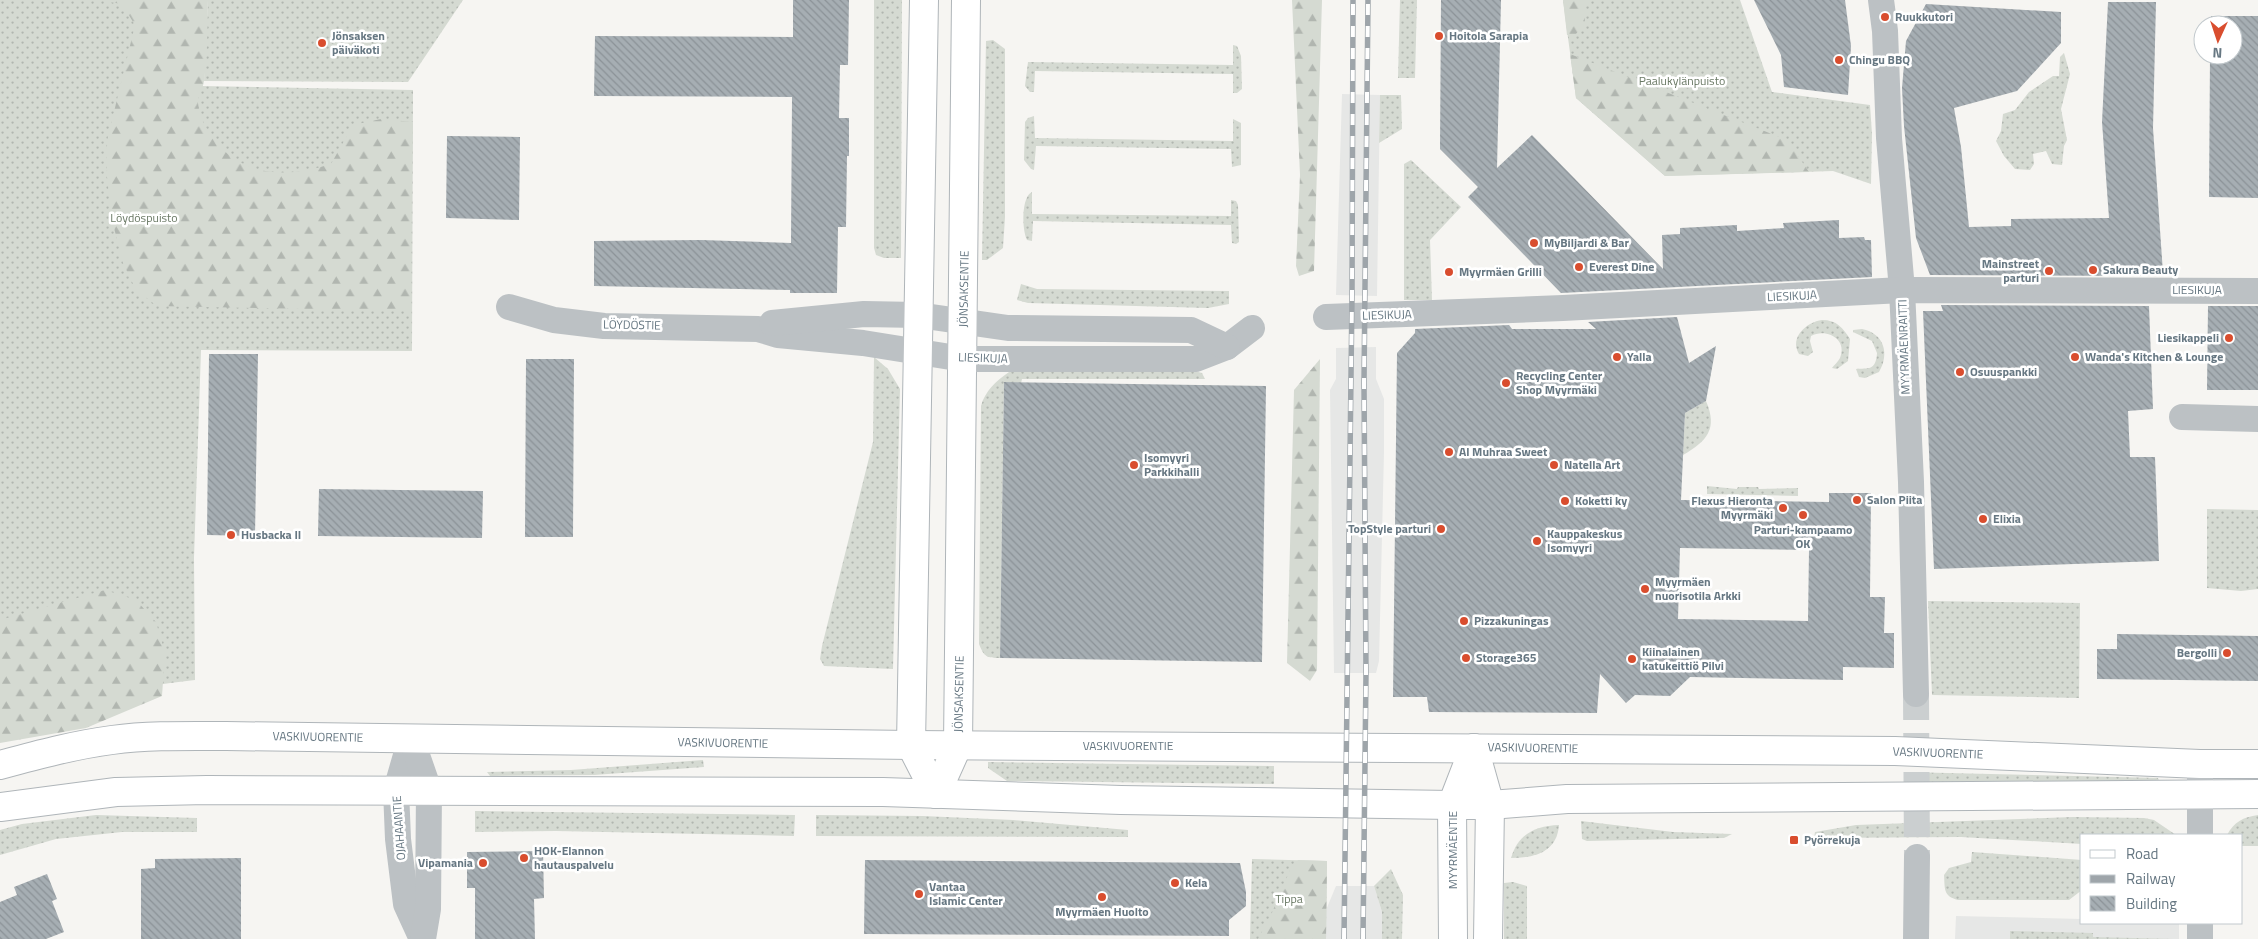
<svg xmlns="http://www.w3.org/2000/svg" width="2258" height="939" font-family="'Titillium Web',sans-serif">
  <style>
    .built { fill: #e6e7e6 }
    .grass { fill: url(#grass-dots) }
    .forest { fill: url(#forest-firs) }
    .building { fill: url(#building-back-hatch); fill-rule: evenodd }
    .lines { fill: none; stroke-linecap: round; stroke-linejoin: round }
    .street-tunnel { stroke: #cbcfd0; stroke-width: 26; stroke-dasharray: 26 13; stroke-linecap: butt }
    .secondary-casing { stroke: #afb5b9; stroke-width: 30 }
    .street { stroke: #bcc1c4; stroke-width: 26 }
    .secondary { stroke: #fff; stroke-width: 28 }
    .rail-casing { stroke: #9ea5aa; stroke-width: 5.5 }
    .rail { stroke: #fff; stroke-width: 4; stroke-dasharray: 11; stroke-linecap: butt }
    .poi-dot { fill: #d94d2e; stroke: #fff; stroke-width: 2 }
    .labels { text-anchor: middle; stroke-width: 5; stroke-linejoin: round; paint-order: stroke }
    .poi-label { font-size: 12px; font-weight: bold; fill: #667782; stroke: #fff; text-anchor: start }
    .park-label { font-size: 12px; fill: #6a7965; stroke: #fff }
    .street-label { font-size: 12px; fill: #667782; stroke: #fff }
  </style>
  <defs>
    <pattern id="grass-dots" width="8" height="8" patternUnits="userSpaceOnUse" patternTransform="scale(1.25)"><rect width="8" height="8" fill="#d5dad2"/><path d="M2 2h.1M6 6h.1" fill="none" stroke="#b1b6b0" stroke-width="1.8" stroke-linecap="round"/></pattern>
    <pattern id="forest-firs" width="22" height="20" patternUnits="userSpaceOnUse" patternTransform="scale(1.25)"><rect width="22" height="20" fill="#d5dad2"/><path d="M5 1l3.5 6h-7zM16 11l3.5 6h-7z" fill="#b1b6b0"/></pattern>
    <pattern id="building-back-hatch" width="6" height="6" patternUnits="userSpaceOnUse" patternTransform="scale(1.25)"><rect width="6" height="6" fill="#a6aeb3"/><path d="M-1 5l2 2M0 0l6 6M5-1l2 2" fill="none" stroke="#8b9297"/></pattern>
  </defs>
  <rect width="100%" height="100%" fill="#f6f5f2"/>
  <g class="built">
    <polygon points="1342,94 1380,95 1377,296 1336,295"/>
    <polygon points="1376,347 1376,379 1384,399 1384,452 1379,661 1376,673 1334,673 1330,390 1336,379 1336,348"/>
    <polygon points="1336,886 1374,886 1382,912 1382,939 1326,939 1326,910"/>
    <polygon points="1956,916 2082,919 2082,923 2179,923 2179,939 1955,939"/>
  </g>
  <g class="grass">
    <path d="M0,0H202L201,86L413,90L412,351L201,350L194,558L195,680C129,687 64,701 0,719Z"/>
    <polygon points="208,0 463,0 408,82 204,81"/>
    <polygon points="874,0 902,0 901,258 884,258 876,255 874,248"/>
    <polygon points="1400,0 1417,0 1415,78 1398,78"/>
    <polygon points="1563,0 1740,0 1772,92 1870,105 1872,134 1871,184 1833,171 1665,176 1576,98"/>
    <polygon points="993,40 1005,49 1005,217 1003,248 987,260 982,260 986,41"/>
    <polygon points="1233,45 1237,46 1241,56 1242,89 1237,93 1233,93 1233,74 1035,71 1034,92 1030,92 1025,86 1028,62 1233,65"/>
    <polygon points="2064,53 2070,74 2061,109 2067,140 2064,146 2062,165 2052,164 2046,151 2033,154 2034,164 2030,170 2015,169 2004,156 1996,141 2001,131 2003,114 2015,110 2029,92 2053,76 2059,76 2060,57"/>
    <polygon points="1380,95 1401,95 1402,129 1379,143"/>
    <polygon points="1034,116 1035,138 1233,141 1233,119 1241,123 1241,165 1232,167 1231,149 1036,146 1034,170 1031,169 1024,160 1025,122 1028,118"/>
    <polygon points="1411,160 1461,207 1430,240 1432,300 1404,300 1404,164"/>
    <path d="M1032,192V214L1231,216V200L1236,201L1238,205L1239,242L1236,244L1232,243L1231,225L1033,221L1032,241L1027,240C1022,230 1021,197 1032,192Z"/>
    <polygon points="1021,284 1037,289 1229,291 1229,304 1208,308 1028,303 1017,300"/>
    <path d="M1822,320C1837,320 1843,328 1850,339L1848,361L1837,369L1832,368C1834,365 1838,362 1840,358C1848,339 1826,328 1811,336L1810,341L1813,352L1808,356L1799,354C1789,337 1807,322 1822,320Z"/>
    <path d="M1862,329C1884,333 1890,354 1879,372L1865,378L1859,377L1856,369C1868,368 1876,371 1877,353L1872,341L1853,332V330Z"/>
    <polygon points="874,357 888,369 900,389 893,669 824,666 820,659 822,646 873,442"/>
    <path d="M1191,370L1202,373L1205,379H1022L1021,383L1004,382L1000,658C987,658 984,657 979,644L981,406C985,391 996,381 1009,372Z"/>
    <path d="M1706,401C1718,429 1707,441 1683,455L1685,413Z"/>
    <polygon points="1707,486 1737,489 1738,487 1758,487 1759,489 1798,488 1798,496 1707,494"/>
    <polygon points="2207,509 2258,510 2258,589 2241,591 2207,588"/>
    <polygon points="1928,601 2080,603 2079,698 1932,695"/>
    <polygon points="703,760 704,767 594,775 490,776 487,772 571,770"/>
    <polygon points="988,762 1274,766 1274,784 1007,781 988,768"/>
    <polygon points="1904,772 2158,778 2160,783 1905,788"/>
    <polygon points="475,811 795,815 794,836 556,831 475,832"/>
    <polygon points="96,815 197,818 197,832 122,832 56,839 0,855 0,830 22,824"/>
    <polygon points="816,815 923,816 1013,820 1128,830 1128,837 816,836"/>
    <path d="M2258,815V846H2242V835H2227C2234,822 2243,817 2258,815Z"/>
    <polygon points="2073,817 2144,818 2154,820 2176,835 2082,835 2082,844 1961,837 1814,838 1815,832 1856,825"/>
    <polygon points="1581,821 1673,832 1732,834 1724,838 1587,841 1582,839"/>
    <path d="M1559,825C1557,852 1535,858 1511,858C1518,834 1535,826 1559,825Z"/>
    <path d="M1972,852L2082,860V890L2069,900H1958C1943,896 1945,889 1944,875L1949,868L1971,862Z"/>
    <polygon points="1252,859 1327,861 1326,939 1250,939"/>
    <polygon points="1391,869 1403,895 1402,939 1382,939 1382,912 1374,886"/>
    <polygon points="1513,882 1527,886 1527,939 1504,939 1504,883"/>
    <polygon points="2010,931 2093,933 2093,937 2174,939 2010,939"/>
  </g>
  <g class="forest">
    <path d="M97,0H208C207,27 208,55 204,81C203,88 198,96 198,103C199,116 206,129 213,138C242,178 288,178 331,164L353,125L381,119L413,122L410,311L157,306L136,290L123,263L112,220L107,177L106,145L135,25L122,4Z"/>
    <polygon points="1292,0 1322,0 1314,271 1299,276 1296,266 1300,175"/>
    <polygon points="1563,0 1584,0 1585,24 1575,35 1567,35"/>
    <polygon points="1570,54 1787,140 1809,172 1665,176 1576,98"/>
    <polygon points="1320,359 1317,670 1310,681 1287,663 1294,390"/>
    <polygon points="105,590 136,600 156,622 165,653 162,696 86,728 0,743 0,620"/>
    <polygon points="1298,860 1327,861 1326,939 1258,939 1271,915 1290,870"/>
  </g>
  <g class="building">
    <polygon points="793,0 849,0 848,65 840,65 839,118 849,118 849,156 847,156 846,227 838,227 837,293 790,293 790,290 594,286 594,241 701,240 791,243 792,97 594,96 595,36 793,37"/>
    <polygon points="1441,0 1501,0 1497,168 1532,135 1663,269 1662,235 1680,234 1680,228 1737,225 1737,231 1784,228 1783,223 1839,220 1839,238 1864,237 1865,240 1871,240 1872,277 1561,293 1468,197 1478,187 1440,149"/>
    <polygon points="1754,0 1845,0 1851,46 1848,95 1784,87 1781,55"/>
    <polygon points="2108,2 2156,2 2153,128 2163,273 2155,274 2154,276 1930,275 1916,238 1904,126 1902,88 1906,41 1926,4 2061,12 2061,43 2017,91 1954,108 1961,147 1969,227 2011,226 2011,219 2109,218 2102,122"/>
    <polygon points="2211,16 2258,16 2258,198 2209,197 2210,55 2233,55 2233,25 2211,25"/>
    <polygon points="447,136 520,137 519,220 446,218"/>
    <polygon points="1941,305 2149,306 2153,409 2128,411 2130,457 2155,457 2159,561 1934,569 1923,311 1943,311"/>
    <polygon points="2208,306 2258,306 2258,390 2207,390"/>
    <path d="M1677,317L1689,363L1716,346L1706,401L1685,413L1681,500L1829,502V493H1871L1870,597H1885L1884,633H1894V668L1843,667V680L1690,677L1670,696L1635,695L1626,703L1600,674L1597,713L1429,712L1427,697H1393L1397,353L1415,333V329L1509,325L1512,329H1596L1588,322ZM1680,548L1809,550L1808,621L1678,619Z"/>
    <polygon points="209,354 258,354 255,536 207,535"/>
    <polygon points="526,359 574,359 573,537 525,537"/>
    <polygon points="1004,382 1266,386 1262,662 1000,658"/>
    <polygon points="319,489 483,491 482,538 318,536"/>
    <polygon points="2117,634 2258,636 2258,681 2097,679 2097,649 2117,649"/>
    <polygon points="543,851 544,898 534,899 535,939 475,939 475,888 467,888 467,852"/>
    <polygon points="241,858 241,939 141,939 141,869 155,868 155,859"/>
    <polygon points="865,860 1240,863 1246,892 1246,906 1229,920 1229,936 864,934"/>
    <polygon points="47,874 57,899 52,901 64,932 46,939 0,939 0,902 17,895 14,887"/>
  </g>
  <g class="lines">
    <polyline class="street-tunnel" points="1916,694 1917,857"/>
    <g class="secondary-casing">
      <g id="secondary">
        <polyline points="924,0 911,745 936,794"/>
        <polyline points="1474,748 1490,805 1488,939"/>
        <path d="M0,765C37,755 74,745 112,740C150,735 188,736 226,736L911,745L1895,751L2200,764H2258"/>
        <polyline points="936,794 958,745 966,0"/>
        <polyline points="0,807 116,792 207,790 883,792 1121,800 1452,805 1490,805 1567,799 2258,794"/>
        <polyline points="1453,939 1452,805 1474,748"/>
      </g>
    </g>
    <g class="street">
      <polyline points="1881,0 1885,31 1889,138 1902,290 1911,482 1916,694"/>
      <polyline points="509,307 554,320 604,326 758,329 778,335 863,343 963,359 1196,359 1227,347 1252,328"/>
      <polyline points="1326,317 1563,308 1902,290 2258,291"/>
      <polyline points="772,323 864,314 918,315 1008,328 1191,330 1227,347"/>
      <polyline points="2182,417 2258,419"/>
      <polyline points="411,738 396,790 398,839 406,904 422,939"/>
      <polyline points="411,738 429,790 428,909 423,939"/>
      <polyline points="2200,835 2200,764"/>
      <polyline points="1916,939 1917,857"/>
      <polyline points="2200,939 2200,923"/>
    </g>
    <use href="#secondary" class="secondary"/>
    <g class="rail-casing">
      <g id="rail">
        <polyline points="1344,939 1352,296 1353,0"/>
        <polyline points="1363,939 1366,673 1364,383 1368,0"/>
      </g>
    </g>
    <use href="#rail" class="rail"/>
  </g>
  <g class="poi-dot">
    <circle cx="1885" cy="17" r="5"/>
    <circle cx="1439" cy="36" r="5"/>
    <circle cx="322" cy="43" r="5"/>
    <circle cx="1839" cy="60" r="5"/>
    <circle cx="1534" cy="243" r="5"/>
    <circle cx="1579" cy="267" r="5"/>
    <circle cx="2093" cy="270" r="5"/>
    <circle cx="2049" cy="271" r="5"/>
    <circle cx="1449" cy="272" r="5"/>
    <circle cx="2229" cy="338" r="5"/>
    <circle cx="1617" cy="357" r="5"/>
    <circle cx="2075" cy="357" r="5"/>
    <circle cx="1960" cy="372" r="5"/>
    <circle cx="1506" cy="383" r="5"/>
    <circle cx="1449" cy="452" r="5"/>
    <circle cx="1134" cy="465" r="5"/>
    <circle cx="1554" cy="465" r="5"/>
    <circle cx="1857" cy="500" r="5"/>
    <circle cx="1565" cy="501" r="5"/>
    <circle cx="1783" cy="508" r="5"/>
    <circle cx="1803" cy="515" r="5"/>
    <circle cx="1983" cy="519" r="5"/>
    <circle cx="1441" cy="529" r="5"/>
    <circle cx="231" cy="535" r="5"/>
    <circle cx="1537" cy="541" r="5"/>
    <circle cx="1645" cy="589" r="5"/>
    <circle cx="1464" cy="621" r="5"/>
    <circle cx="2227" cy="653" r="5"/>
    <circle cx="1466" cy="658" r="5"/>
    <circle cx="1632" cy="659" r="5"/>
    <rect x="1789" y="835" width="10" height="10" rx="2.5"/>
    <circle cx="524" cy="858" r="5"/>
    <circle cx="483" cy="863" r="5"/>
    <circle cx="1175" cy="883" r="5"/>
    <circle cx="919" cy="894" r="5"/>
    <circle cx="1102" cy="897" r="5"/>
  </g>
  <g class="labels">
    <g class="poi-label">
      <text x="1895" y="21">Ruukkutori</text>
      <text x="332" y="40">Jönsaksen<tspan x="332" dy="14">päiväkoti</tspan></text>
      <text x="1449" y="40">Hoitola Sarapia</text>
      <text x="1849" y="64">Chingu BBQ</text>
      <text x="1544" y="247">MyBiljardi &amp; Bar</text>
      <text x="2039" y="268" text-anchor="end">Mainstreet<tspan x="2039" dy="14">parturi</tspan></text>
      <text x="1589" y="271">Everest Dine</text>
      <text x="2103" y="274">Sakura Beauty</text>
      <text x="1459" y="276">Myyrmäen Grilli</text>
      <text x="2219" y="342" text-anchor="end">Liesikappeli</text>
      <text x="1627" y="361">Yalla</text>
      <text x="2085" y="361">Wanda's Kitchen &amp; Lounge</text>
      <text x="1970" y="376">Osuuspankki</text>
      <text x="1516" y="380">Recycling Center<tspan x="1516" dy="14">Shop Myyrmäki</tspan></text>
      <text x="1459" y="456">Al Muhraa Sweet</text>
      <text x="1144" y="462">Isomyyri<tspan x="1144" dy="14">Parkkihalli</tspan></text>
      <text x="1564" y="469">Natella Art</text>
      <text x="1867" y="504">Salon Piita</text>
      <text x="1575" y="505">Koketti ky</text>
      <text x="1773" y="505" text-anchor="end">Flexus Hieronta<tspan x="1773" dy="14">Myyrmäki</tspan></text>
      <text x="1993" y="523">Elixia</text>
      <text x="1431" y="533" text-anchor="end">TopStyle parturi</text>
      <text x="1803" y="534" text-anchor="middle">Parturi-kampaamo<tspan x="1803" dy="14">OK</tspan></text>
      <text x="1547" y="538">Kauppakeskus<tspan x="1547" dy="14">Isomyyri</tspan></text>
      <text x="241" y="539">Husbacka II</text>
      <text x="1655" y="586">Myyrmäen<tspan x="1655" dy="14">nuorisotila Arkki</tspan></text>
      <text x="1474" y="625">Pizzakuningas</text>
      <text x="1642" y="656">Kiinalainen<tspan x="1642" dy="14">katukeittiö Pilvi</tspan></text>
      <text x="2217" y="657" text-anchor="end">Bergolli</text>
      <text x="1476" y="662">Storage365</text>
      <text x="1804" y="844">Pyörrekuja</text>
      <text x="534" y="855">HOK-Elannon<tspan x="534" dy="14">hautauspalvelu</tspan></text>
      <text x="473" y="867" text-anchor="end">Vipamania</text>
      <text x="1185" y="887">Kela</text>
      <text x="929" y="891">Vantaa<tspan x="929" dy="14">Islamic Center</tspan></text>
      <text x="1102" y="916" text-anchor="middle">Myyrmäen Huolto</text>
    </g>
    <g class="park-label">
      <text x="1682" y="85">Paalukylänpuisto</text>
      <text x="144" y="222">Löydöspuisto</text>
      <text x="1289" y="903">Tippa</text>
    </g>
    <g class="street-label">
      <text transform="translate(964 289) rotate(-89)" y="4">JÖNSAKSENTIE</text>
      <text x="2197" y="294">LIESIKUJA</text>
      <text transform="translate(1792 296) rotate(-3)" y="4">LIESIKUJA</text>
      <text transform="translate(1387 315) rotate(-2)" y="4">LIESIKUJA</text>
      <text transform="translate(632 325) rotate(1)" y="4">LÖYDÖSTIE</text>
      <text transform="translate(1904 347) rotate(-92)" y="4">MYYRMÄENRAITTI</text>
      <text transform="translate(983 358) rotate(2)" y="4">LIESIKUJA</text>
      <text transform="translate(959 694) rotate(-89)" y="4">JÖNSAKSENTIE</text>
      <text transform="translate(318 737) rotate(1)" y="4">VASKIVUORENTIE</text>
      <text transform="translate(723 743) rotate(1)" y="4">VASKIVUORENTIE</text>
      <text x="1128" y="750">VASKIVUORENTIE</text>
      <text transform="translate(1533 748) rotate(1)" y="4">VASKIVUORENTIE</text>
      <text transform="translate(1938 753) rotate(2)" y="4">VASKIVUORENTIE</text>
      <text transform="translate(399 828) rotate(-94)" y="4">OJAHAANTIE</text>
      <text transform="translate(1453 850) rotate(-90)" y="4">MYYRMÄENTIE</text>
    </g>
  </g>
  <rect x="2080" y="834" width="162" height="90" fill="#ffffff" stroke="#c2c9cd"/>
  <rect x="2090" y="850" width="25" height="8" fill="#ffffff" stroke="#c2c9cd"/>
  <text x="2126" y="859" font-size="15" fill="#667782">Road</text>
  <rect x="2090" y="875" width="25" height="8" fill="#9ea5aa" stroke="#c2c9cd"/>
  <text x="2126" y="884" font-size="15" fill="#667782">Railway</text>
  <rect x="2090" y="896" width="25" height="15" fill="url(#building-back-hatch)" stroke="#c2c9cd"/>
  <text x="2126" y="909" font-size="15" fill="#667782">Building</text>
  <g transform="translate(2218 40) rotate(183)"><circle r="24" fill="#ffffff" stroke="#c2c9cd"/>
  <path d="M0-4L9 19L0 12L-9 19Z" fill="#d94d2e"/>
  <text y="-8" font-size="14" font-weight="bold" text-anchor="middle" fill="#667782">N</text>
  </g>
</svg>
